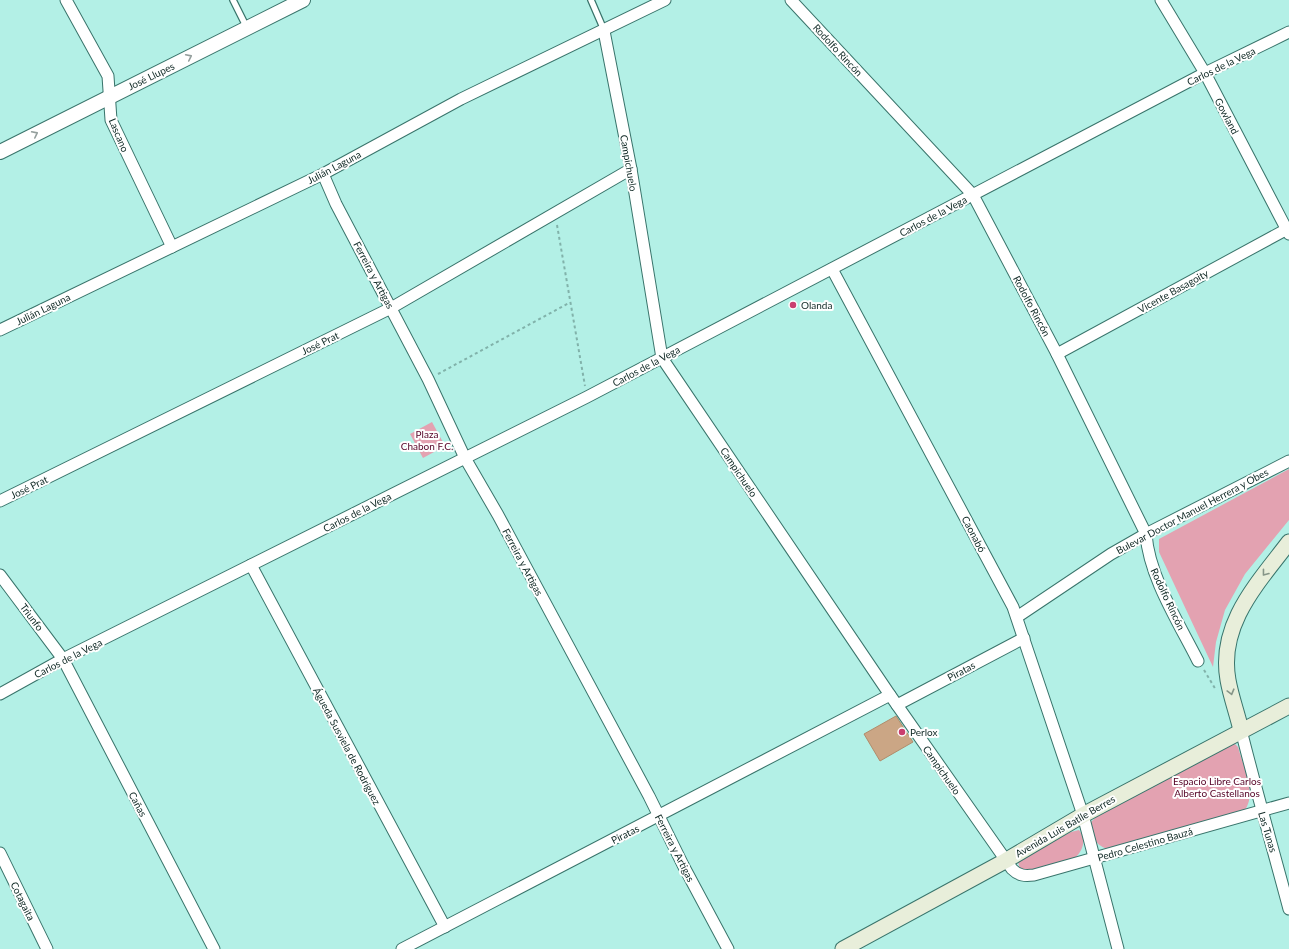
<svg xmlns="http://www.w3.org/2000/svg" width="1289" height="949" font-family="Lato,sans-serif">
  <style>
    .green { fill: #e3a2b1 }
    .building { fill: #cba685; stroke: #b08c6b }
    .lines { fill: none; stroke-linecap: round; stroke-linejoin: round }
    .service-casing { stroke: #39746b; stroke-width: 8 }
    .minor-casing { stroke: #39746b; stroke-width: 13 }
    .tertiary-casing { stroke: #39746b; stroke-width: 16 }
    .secondary-casing { stroke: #39746b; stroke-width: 17 }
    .path { stroke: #81b2aa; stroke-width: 2; stroke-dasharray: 3 3; stroke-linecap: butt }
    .service { stroke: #fff; stroke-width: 5.5 }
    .minor { stroke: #fff; stroke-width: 11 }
    .tertiary { stroke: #fff; stroke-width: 14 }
    .secondary { stroke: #e8eeda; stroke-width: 15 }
    .oneway { stroke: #939e9c }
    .oneway2 { stroke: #869588 }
    .poi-dot { fill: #ca3e6f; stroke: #fff; stroke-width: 1.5 }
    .labels { text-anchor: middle; stroke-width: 4; stroke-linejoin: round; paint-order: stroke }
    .street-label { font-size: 10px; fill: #0f2824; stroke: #fff }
    .poi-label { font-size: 10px; fill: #0f2824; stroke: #fff; text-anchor: start }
    .park-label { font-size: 10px; fill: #540225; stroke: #fff }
  </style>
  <rect width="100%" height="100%" fill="#b3f0e6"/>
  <g class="green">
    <polygon points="432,422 445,446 423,458 410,434"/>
    <polygon points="1289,469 1289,520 1245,574 1225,610 1216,642 1213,667 1159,552 1159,539"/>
    <path d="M1234,743L1238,747C1243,766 1258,794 1244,811L1107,849C1094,844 1092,836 1089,824L1096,817Z"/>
    <path d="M1079,830C1087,840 1083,851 1074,859C1064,862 1031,875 1022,870C1019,868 1019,865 1018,862L1020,858L1071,832Z"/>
  </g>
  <polygon class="building" points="896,716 913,742 880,761 864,734"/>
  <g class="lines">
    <g class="service-casing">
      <g id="service">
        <polyline points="233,0 247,28"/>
        <polyline points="591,0 604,30"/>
      </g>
    </g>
    <g class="minor-casing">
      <g id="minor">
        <polyline points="66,0 108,76 111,120 172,247"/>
        <path d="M791,0L973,195L1057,354L1146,534C1149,577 1179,623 1198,661"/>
        <polyline points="1161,0 1205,73 1289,234"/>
        <path d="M604,31L631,169L662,358L890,695L1012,869C1019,876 1025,876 1034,875L1289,803"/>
        <polyline points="323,174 336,204 428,379 465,458 498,515 649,796 683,865 728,949"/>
        <polyline points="832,269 1013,607 1083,815 1118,949"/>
        <polyline points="0,330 323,174 461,99 665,0"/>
        <polyline points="1057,354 1289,228"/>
        <polyline points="0,501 391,308 631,169"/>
        <polyline points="251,565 445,927"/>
        <polyline points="0,575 63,659 214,949"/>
        <polyline points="1017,617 1111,554 1146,534 1289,461"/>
        <polyline points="0,694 63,659 587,397 1205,73 1289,32"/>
        <polyline points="897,705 1024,638"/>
        <path d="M1241,730C1256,790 1273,849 1289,909"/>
        <polyline points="0,853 47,949"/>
        <polyline points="402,949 890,695"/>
      </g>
    </g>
    <g class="tertiary-casing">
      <polyline id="tertiary" points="0,152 303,0"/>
    </g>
    <g class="secondary-casing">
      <g id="secondary">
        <path d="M1241,730C1237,713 1231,697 1228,680C1218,624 1258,583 1289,542"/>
        <polyline points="843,949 1005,861 1083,815 1289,706"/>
      </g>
    </g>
    <g class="path">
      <polyline points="557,225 585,386"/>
      <polyline points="438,374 569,303"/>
      <polyline points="1204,670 1216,690"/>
    </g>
    <use href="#service" class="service"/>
    <use href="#minor" class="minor"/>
    <use href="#tertiary" class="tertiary"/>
    <use href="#secondary" class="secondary"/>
  </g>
  <defs><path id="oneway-chevron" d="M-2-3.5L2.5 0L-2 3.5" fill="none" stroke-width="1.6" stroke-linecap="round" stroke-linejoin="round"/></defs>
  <g class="oneway">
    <use href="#oneway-chevron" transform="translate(189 57) rotate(-26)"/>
    <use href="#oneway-chevron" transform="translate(35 134) rotate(-27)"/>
  </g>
  <g class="oneway2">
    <use href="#oneway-chevron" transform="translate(1265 573) rotate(128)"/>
    <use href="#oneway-chevron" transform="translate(1231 692) rotate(75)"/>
  </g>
  <g class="poi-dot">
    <circle cx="793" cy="305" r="4"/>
    <circle cx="902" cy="732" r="4"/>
  </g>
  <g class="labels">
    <g class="street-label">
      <text transform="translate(838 50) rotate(47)" y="4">Rodolfo Rincón</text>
      <text transform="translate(1221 66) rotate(-26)" y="4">Carlos de la Vega</text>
      <text transform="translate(151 76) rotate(-26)" y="4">José Llupes</text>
      <text transform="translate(1227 116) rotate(62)" y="4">Gowland</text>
      <text transform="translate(119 135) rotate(67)" y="4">Lascano</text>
      <text transform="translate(629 163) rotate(80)" y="4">Campichuelo</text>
      <text transform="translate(334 167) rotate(-28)" y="4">Julián Laguna</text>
      <text transform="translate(933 216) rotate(-28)" y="4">Carlos de la Vega</text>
      <text transform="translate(374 275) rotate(62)" y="4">Ferreira y Artigas</text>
      <text transform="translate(1173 291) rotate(-29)" y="4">Vicente Basagoity</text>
      <text transform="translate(1032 306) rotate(62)" y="4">Rodolfo Rincón</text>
      <text transform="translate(43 309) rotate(-26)" y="4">Julián Laguna</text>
      <text transform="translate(320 343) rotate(-26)" y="4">José Prat</text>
      <text transform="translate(646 366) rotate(-28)" y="4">Carlos de la Vega</text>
      <text transform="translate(739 472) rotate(56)" y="4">Campichuelo</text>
      <text transform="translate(29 487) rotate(-26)" y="4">José Prat</text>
      <text transform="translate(1192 511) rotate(-28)" y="4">Bulevar Doctor Manuel Herrera y Obes</text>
      <text transform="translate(357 512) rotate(-27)" y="4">Carlos de la Vega</text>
      <text transform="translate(974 534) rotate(62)" y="4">Caonabó</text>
      <text transform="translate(523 562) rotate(62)" y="4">Ferreira y Artigas</text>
      <text transform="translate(1168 599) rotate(65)" y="4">Rodolfo Rincón</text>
      <text transform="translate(32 617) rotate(53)" y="4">Triunfo</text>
      <text transform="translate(68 658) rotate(-27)" y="4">Carlos de la Vega</text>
      <text transform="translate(961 671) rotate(-28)" y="4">Piratas</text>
      <text transform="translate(347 746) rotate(62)" y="4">Águeda Susviela de Rodríguez</text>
      <text transform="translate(942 770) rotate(55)" y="4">Campichuelo</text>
      <text transform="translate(138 804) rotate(62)" y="4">Cañas</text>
      <text transform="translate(1065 826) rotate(-30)" y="4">Avenida Luis Batlle Berres</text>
      <text transform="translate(1268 832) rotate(73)" y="4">Las Tunas</text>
      <text transform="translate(625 834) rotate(-27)" y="4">Piratas</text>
      <text transform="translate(1145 844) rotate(-16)" y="4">Pedro Celestino Bauzá</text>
      <text transform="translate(675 848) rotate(63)" y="4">Ferreira y Artigas</text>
      <text transform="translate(23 901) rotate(64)" y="4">Cotagaita</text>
    </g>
    <g class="poi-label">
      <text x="801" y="309">Olanda</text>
      <text x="910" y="736">Perlox</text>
    </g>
    <g class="park-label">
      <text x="427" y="438">Plaza<tspan x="427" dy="12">Chabon F.C.</tspan></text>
      <text x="1217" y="785">Espacio Libre Carlos<tspan x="1217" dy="12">Alberto Castellanos</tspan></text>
    </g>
  </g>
</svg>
